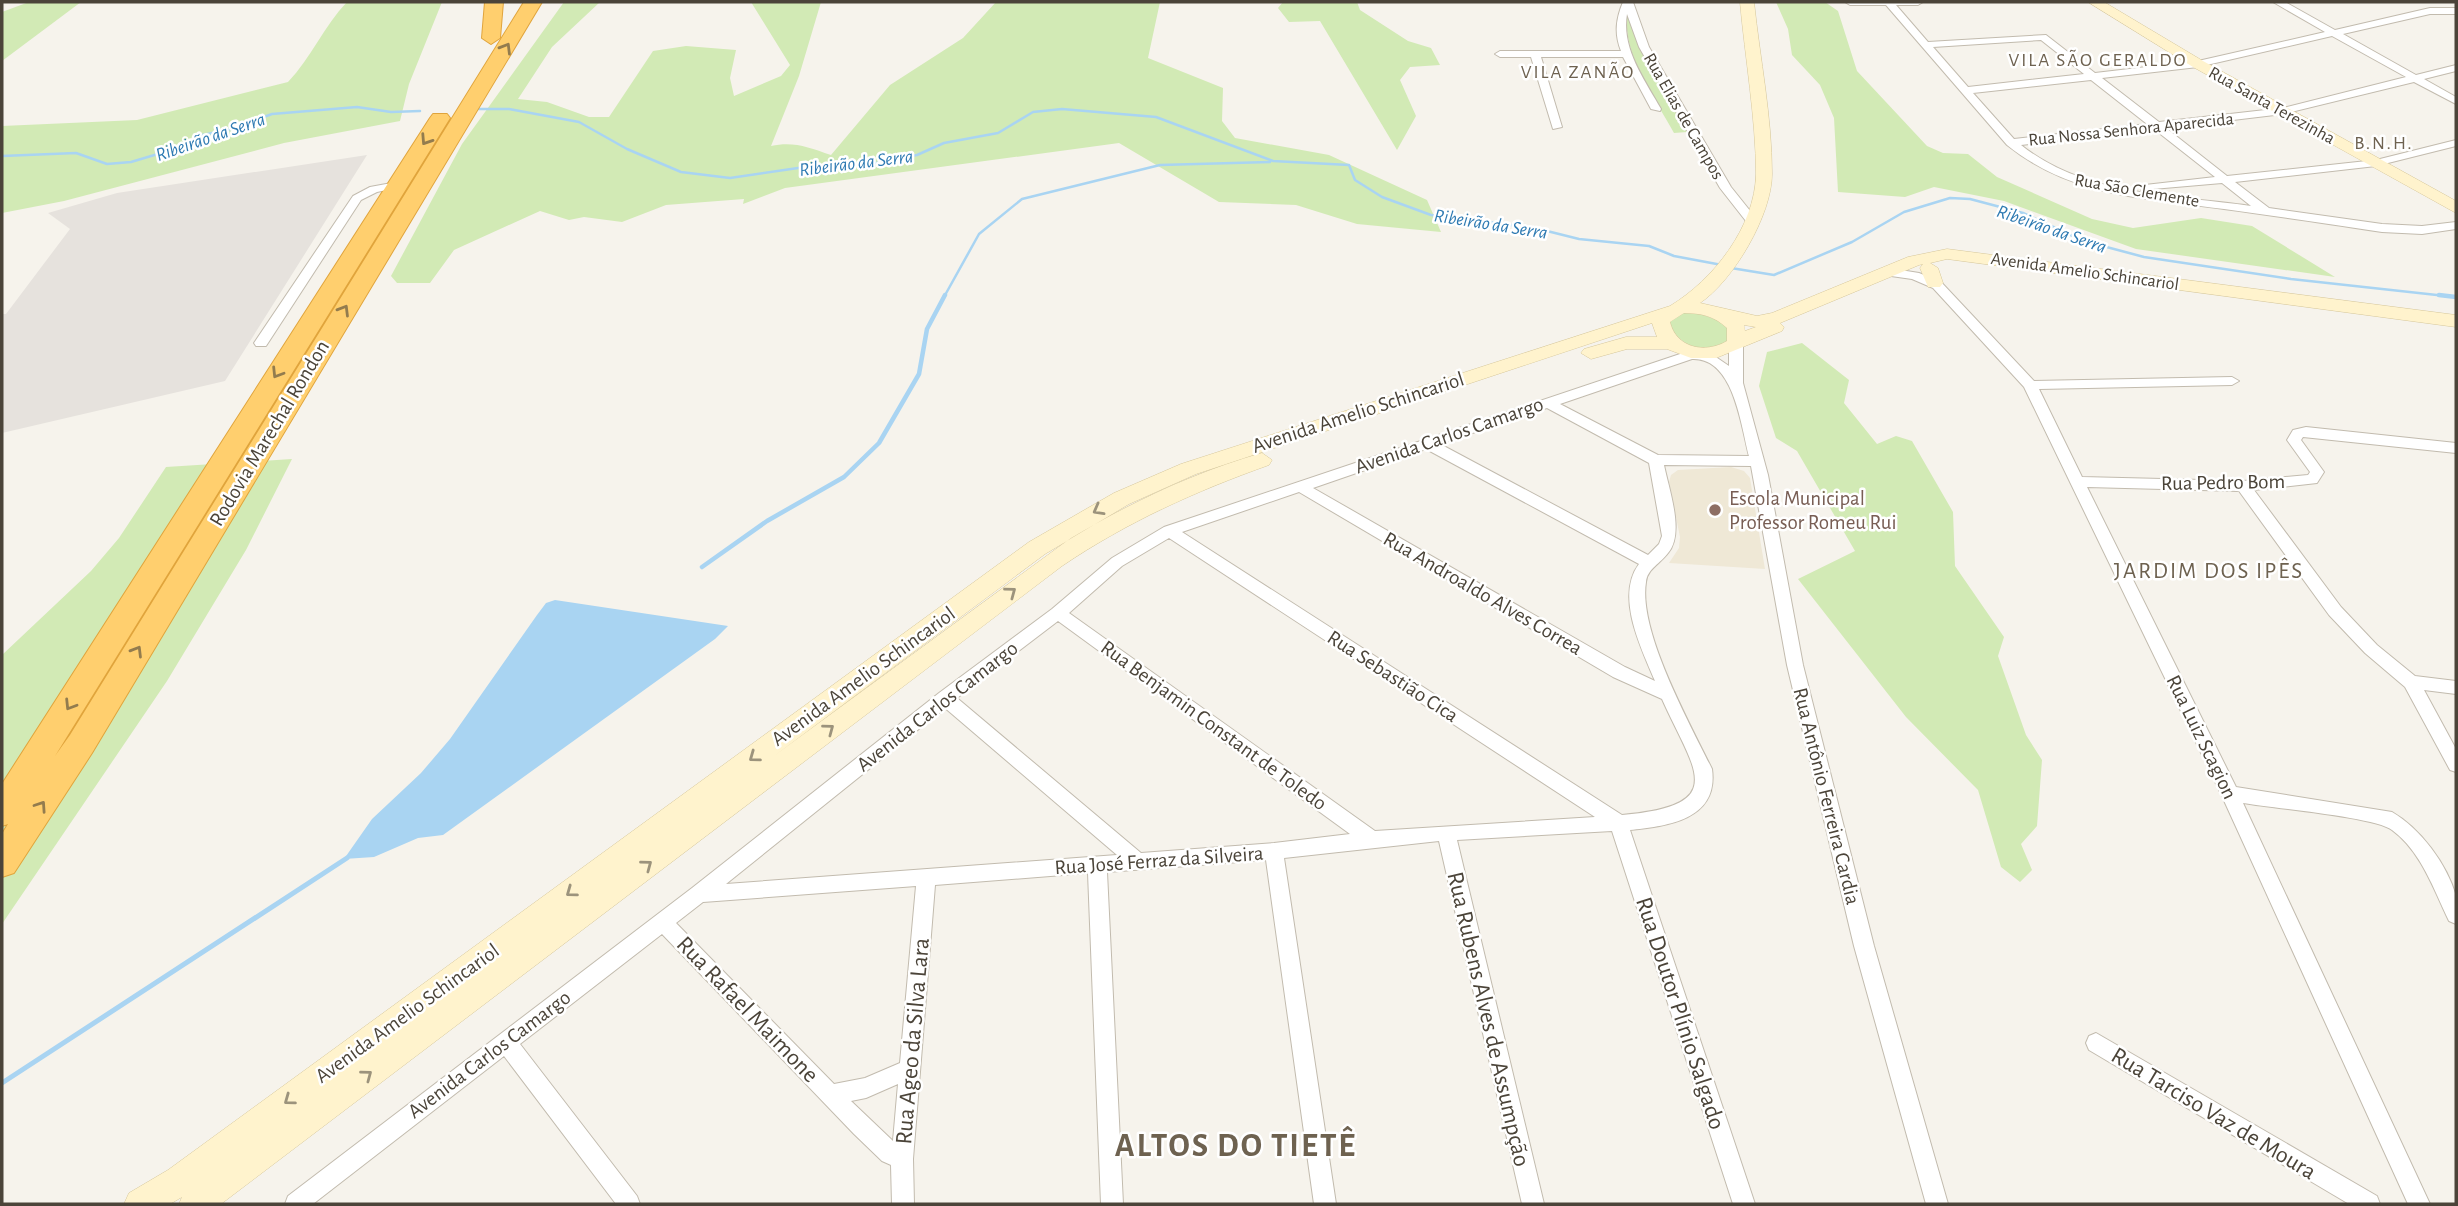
<svg xmlns="http://www.w3.org/2000/svg" width="2458" height="1206" font-family="'Alegreya Sans',sans-serif">
  <style>
    .industrial { fill: #e6e2dd }
    .education { fill: #efe8d6 }
    .green { fill: #d2eab5 }
    .water { fill: #a9d4f2 }
    .lines { fill: none; stroke-linecap: round; stroke-linejoin: round }
    .stream-far2 { stroke: #a9d4f2; stroke-width: 2.5 }
    .stream-far1 { stroke: #a9d4f2; stroke-width: 4.5 }
    .stream { stroke: #a9d4f2; stroke-width: 5 }
    .street-casing { stroke: #c2bbae; stroke-width: 2 }
    .secondary-casing { stroke: #d6c79b; stroke-width: 1 }
    .highway-casing { stroke: #e0a43c; stroke-width: 2 }
    .street { fill: #fff; fill-rule: evenodd }
    .secondary { fill: #fff3cd; fill-rule: evenodd }
    .highway { fill: #ffcf6e; fill-rule: evenodd }
    .oneway { stroke: #937c4e }
    .oneway2 { stroke: #9c937c }
    .education-dot { fill: #8d6e63; stroke: #fff; stroke-width: 2.5 }
    .labels { text-anchor: middle; stroke-width: 5; stroke-linejoin: round; paint-order: stroke }
    .far-street-label { font-size: 18px; fill: #4b4439; stroke: #fff }
    .far-neighbourhood-label { font-size: 19px; letter-spacing: 2px; fill: #6e6250; stroke: #fff }
    .far-water-label { font-size: 19px; font-style: italic; fill: #2e7ab2; stroke: #fff }
    .street-label { font-size: 21px; fill: #4b4439; stroke: #fff }
    .education-label { font-size: 21px; fill: #785e54; stroke: #fff; text-anchor: start }
    .neighbourhood-label { font-size: 23px; letter-spacing: 2px; fill: #6e6250; stroke: #fff }
    .near-street-label { font-size: 24px; fill: #4b4439; stroke: #fff }
    .near-district-label { font-size: 33px; font-weight: bold; letter-spacing: 2px; fill: #6e6250; stroke: #fff }
  </style>
  <rect width="100%" height="100%" fill="#f6f3ec"/>
  <polygon class="industrial" points="367,155 225,381 2,433 2,314 6,314 70,229 48,213 117,193"/>
  <polygon class="education" points="1731,467 1744,471 1750,478 1765,569 1669,563 1679,548 1680,537 1669,482 1671,475 1678,470"/>
  <g class="green">
    <polygon points="29,2 81,2 2,61 2,12"/>
    <path d="M347,2H442L409,84L400,121L284,143L64,201L2,213V126L137,120L288,82C311,58 324,26 347,2Z"/>
    <path d="M564,2H600L552,47L518,99L547,102L589,117H609L653,51L686,46L736,50L730,78L734,96L781,76L790,65L751,2H821L799,76L771,146C793,141 808,147 831,155L890,85L963,38L996,2H1160L1148,58L1223,88L1222,121L1235,138L1329,155L1427,200L1441,232L1357,224L1296,205L1219,202L1119,143L785,188L743,204L744,199L666,205L622,222L584,217L569,220L540,211L454,250L430,283H397L391,276L462,144Z"/>
    <polygon points="1283,2 1357,2 1360,10 1408,41 1431,48 1440,65 1410,67 1400,80 1416,116 1397,150 1320,21 1289,22 1278,8"/>
    <polygon points="1776,2 1825,2 1838,11 1857,71 1927,146 1943,153 1968,154 1997,177 2092,219 2133,228 2201,218 2252,226 2335,277 2136,249 2004,201 1934,187 1905,197 1838,192 1834,118 1820,85 1792,55 1788,29"/>
    <path d="M1627,14L1638,43L1687,132L1674,133C1654,96 1623,57 1627,14Z"/>
    <path d="M1692,311L1726,323L1730,341C1705,358 1681,347 1667,323L1673,315Z"/>
    <polygon points="1802,343 1849,380 1844,403 1877,444 1896,436 1912,441 1953,512 1955,566 2004,637 1998,656 2026,735 2042,760 2037,826 2021,844 2032,870 2020,882 2001,867 1978,790 1906,717 1798,579 1855,551 1797,451 1776,438 1759,386 1767,352"/>
    <polygon points="292,459 246,550 167,681 2,924 2,655 91,571 119,538 166,467"/>
  </g>
  <polygon class="water" points="555,600 728,626 715,639 443,835 418,838 374,857 344,859 372,819 421,773 450,739 537,615 546,603"/>
  <g class="lines">
    <g class="stream-far2">
      <polyline points="472,109 509,109 579,122 627,149 681,172 730,178 798,168 871,164 917,155 944,143 998,133 1033,112 1062,109 1156,117 1273,161 1349,165 1355,180 1382,197 1431,215 1535,228 1579,239 1649,246 1674,256 1722,265"/>
      <polyline points="2,156 76,153 107,164 131,162 178,148 198,136 231,129 272,114 357,107 391,112 420,111"/>
      <polyline points="1731,268 1774,275 1852,242 1904,212 1950,198 1970,199 2023,213 2084,241 2144,257 2291,279 2455,297"/>
      <polyline points="944,297 979,234 1022,199 1160,165 1270,162"/>
    </g>
    <g class="stream-far1">
      <polyline points="2439,295 2456,297"/>
      <polyline points="702,567 767,521 844,477 879,443 919,374 927,329 945,295"/>
    </g>
    <polyline class="stream" points="2,1083 347,858"/>
    <g class="street-casing">
      <g id="street">
        <path d="M1623,2H1633L1649,47L1731,187L1759,222L1757,225H1749L1720,188L1639,47L1627,14C1621,49 1645,80 1661,109L1660,111L1651,109L1623,57H1541L1562,127L1553,129L1531,57H1500L1495,54L1500,51H1621C1614,33 1616,19 1623,2Z"/>
        <path d="M1845,2H1923L1918,5H1896L1928,42L2046,35L2095,73L2198,61L2325,32L2273,2H2285L2335,30L2430,8H2456V14H2430L2343,34L2416,75L2456,65V71L2424,79L2456,97V104L2414,82L2283,114L2166,128L2227,176L2376,160L2456,140V146L2376,166L2235,182L2269,208L2382,224L2422,226L2456,222V229L2422,234L2382,232C2329,224 2276,216 2224,209C2145,198 2072,197 2007,145L1886,5H1850ZM2332,36L2406,77L2283,108L2159,122L2102,78L2198,67ZM2041,40L2084,74L1968,87L1933,47ZM2091,80L2147,124L2014,139L1973,93ZM2154,129L2215,177L2145,185L2141,186V190L2222,183L2251,206C2173,195 2085,196 2021,145Z"/>
        <polygon points="397,182 401,183 401,187 377,192 361,200 266,346 256,346 254,343 353,196 370,187"/>
        <path d="M1888,268L1919,273L1941,282L2034,381L2232,377L2239,381L2232,385L2039,389L2082,477L2243,481L2308,475L2310,472L2287,440L2293,430L2306,427L2456,443V453L2303,437L2301,440L2324,472L2317,483L2254,490L2341,607L2377,645L2415,676L2456,681V694L2424,690L2456,749V772L2450,770L2405,687L2365,653L2329,615L2239,491L2087,487L2236,787L2392,812C2420,828 2447,864 2456,896C2458,904 2456,915 2456,924L2449,921C2434,890 2421,851 2392,830C2375,817 2271,808 2243,803L2430,1204H2408L2221,794L2024,387L1933,288L1912,279L1884,275L1882,272Z"/>
        <path d="M1736,340L1743,344V383L1768,475L1803,665L1874,946L1948,1204H1926L1854,946L1787,665L1751,466L1664,465C1669,490 1685,533 1668,553C1661,563 1647,569 1646,582C1638,631 1690,724 1712,769C1719,820 1667,826 1630,830L1755,1204H1733L1612,831L1457,840L1544,1204H1522L1439,841L1284,858L1336,1204H1314L1266,860L1107,872L1123,1204H1101L1088,873L935,885L913,1159L914,1204H892L891,1165L882,1161L854,1134L662,934L520,1044L637,1196L640,1204H616L504,1056L313,1204H285L288,1196L692,888L939,693L1052,609L1112,558L1164,527L1686,352L1710,353L1729,366V344ZM1692,359C1734,357 1741,426 1749,456L1658,455L1560,404ZM1547,408L1649,463L1662,536L1659,544L1648,555L1440,444ZM1426,449L1639,564C1615,596 1641,648 1655,681L1625,667L1313,488ZM1299,492L1613,677L1662,699C1694,771 1731,805 1622,815L1182,532ZM1169,538L1595,817L1375,831L1069,613L1122,566ZM1058,621L1350,834L1274,843L1141,853L957,698ZM945,708L1117,855L726,884ZM916,886L900,1063L865,1078L834,1084L676,923L703,902ZM898,1084L893,1141L851,1101L866,1098Z"/>
        <polygon points="2096,1033 2377,1196 2380,1204 2349,1204 2089,1050 2086,1043 2089,1036"/>
      </g>
    </g>
    <g class="secondary-casing">
      <g id="secondary">
        <path d="M1740,2H1754C1760,59 1772,117 1772,174C1772,215 1733,281 1700,303L1757,316L1772,313L1908,257L1947,249L2456,315V327L1947,259L1930,263L1938,268L1943,283L1940,287H1928L1920,268L1923,264L1919,265L1780,323L1784,327L1782,331L1716,358H1691L1667,349H1627L1591,359L1581,353L1584,349L1626,337H1657L1652,323L1196,474L1129,504L1045,554L774,756L1071,538C1130,503 1195,472 1262,453L1272,460L1269,465C1196,491 1127,522 1062,566L221,1204H179L182,1197L170,1204H124L129,1193L168,1170L1029,542L1114,493L1181,464L1670,306C1713,280 1755,227 1756,174C1756,120 1745,57 1740,2ZM1684,313C1701,313 1714,316 1727,328V341C1705,354 1676,348 1670,322ZM1744,325L1756,327L1745,331Z"/>
        <polygon points="2088,2 2104,2 2203,61 2456,201 2456,213 2193,67"/>
      </g>
    </g>
    <g class="highway-casing">
      <g id="highway">
        <polygon points="485,2 503,2 500,38 491,44 482,38"/>
        <polygon points="524,2 542,2 92,753 14,873 2,877 2,834 8,824 2,826 2,784 430,118 433,114 447,114 450,118 55,756 70,735"/>
      </g>
    </g>
    <use href="#street" class="street"/>
    <use href="#secondary" class="secondary"/>
    <use href="#highway" class="highway"/>
  </g>
  <defs><path id="oneway-chevron" d="M-2-3.5L2.5 0L-2 3.5" fill="none" stroke-width="1.6" stroke-linecap="round" stroke-linejoin="round" transform="scale(1.75)"/></defs>
  <g class="oneway">
    <use href="#oneway-chevron" transform="translate(506 48) rotate(-59)"/>
    <use href="#oneway-chevron" transform="translate(426 140) rotate(123)"/>
    <use href="#oneway-chevron" transform="translate(344 310) rotate(-59)"/>
    <use href="#oneway-chevron" transform="translate(277 373) rotate(122)"/>
    <use href="#oneway-chevron" transform="translate(137 651) rotate(-59)"/>
    <use href="#oneway-chevron" transform="translate(70 705) rotate(122)"/>
    <use href="#oneway-chevron" transform="translate(41 806) rotate(-56)"/>
  </g>
  <g class="oneway2">
    <use href="#oneway-chevron" transform="translate(1098 510) rotate(151)"/>
    <use href="#oneway-chevron" transform="translate(1011 592) rotate(-37)"/>
    <use href="#oneway-chevron" transform="translate(829 729) rotate(-37)"/>
    <use href="#oneway-chevron" transform="translate(754 757) rotate(144)"/>
    <use href="#oneway-chevron" transform="translate(647 865) rotate(-37)"/>
    <use href="#oneway-chevron" transform="translate(571 892) rotate(144)"/>
    <use href="#oneway-chevron" transform="translate(367 1075) rotate(-37)"/>
    <use href="#oneway-chevron" transform="translate(289 1100) rotate(144)"/>
  </g>
  <circle class="education-dot" cx="1715" cy="510" r="7"/>
  <g class="labels">
    <g class="far-street-label">
      <text transform="translate(2272 105) rotate(29)" y="6">Rua Santa Terezinha</text>
      <text transform="translate(1684 116) rotate(60)" y="6">Rua Elias de Campos</text>
      <text transform="translate(2131 129) rotate(-6)" y="6">Rua Nossa Senhora Aparecida</text>
      <text transform="translate(2137 190) rotate(10)" y="6">Rua São Clemente</text>
      <text transform="translate(2085 271) rotate(8)" y="6">Avenida Amelio Schincariol</text>
    </g>
    <g class="far-neighbourhood-label">
      <text x="2098" y="66">VILA SÃO GERALDO</text>
      <text x="1578" y="78">VILA ZANÃO</text>
      <text x="2384" y="149">B.N.H.</text>
    </g>
    <g class="far-water-label">
      <text transform="translate(210 136) rotate(-19)" y="7">Ribeirão da Serra</text>
      <text transform="translate(856 162) rotate(-7)" y="7">Ribeirão da Serra</text>
      <text transform="translate(1491 223) rotate(9)" y="7">Ribeirão da Serra</text>
      <text transform="translate(2052 228) rotate(19)" y="7">Ribeirão da Serra</text>
    </g>
    <g class="street-label">
      <text transform="translate(1358 412) rotate(-18)" y="7">Avenida Amelio Schincariol</text>
      <text transform="translate(269 433) rotate(-59)" y="7">Rodovia Marechal Rondon</text>
      <text transform="translate(1449 435) rotate(-19)" y="7">Avenida Carlos Camargo</text>
      <text transform="translate(2223 482) rotate(-1)" y="7">Rua Pedro Bom</text>
      <text transform="translate(1483 593) rotate(30)" y="7">Rua Androaldo Alves Correa</text>
      <text transform="translate(863 676) rotate(-36)" y="7">Avenida Amelio Schincariol</text>
      <text transform="translate(1393 676) rotate(33)" y="7">Rua Sebastião Cica</text>
      <text transform="translate(937 706) rotate(-38)" y="7">Avenida Carlos Camargo</text>
      <text transform="translate(1214 725) rotate(36)" y="7">Rua Benjamin Constant de Toledo</text>
      <text transform="translate(2202 737) rotate(64)" y="7">Rua Luiz Scagion</text>
      <text transform="translate(1827 796) rotate(76)" y="7">Rua Antônio Ferreira Cardia</text>
      <text transform="translate(1159 860) rotate(-4)" y="7">Rua José Ferraz da Silveira</text>
      <text transform="translate(407 1013) rotate(-36)" y="7">Avenida Amelio Schincariol</text>
      <text transform="translate(489 1054) rotate(-37)" y="7">Avenida Carlos Camargo</text>
    </g>
    <g class="education-label">
      <text x="1729" y="505">Escola Municipal<tspan x="1729" dy="24">Professor Romeu Rui</tspan></text>
    </g>
    <g class="neighbourhood-label">
      <text x="2209" y="578">JARDIM DOS IPÊS</text>
    </g>
    <g class="near-street-label">
      <text transform="translate(748 1009) rotate(46)" y="8">Rua Rafael Maimone</text>
      <text transform="translate(1681 1013) rotate(72)" y="8">Rua Doutor Plínio Salgado</text>
      <text transform="translate(1489 1019) rotate(77)" y="8">Rua Rubens Alves de Assumpção</text>
      <text transform="translate(912 1041) rotate(-85)" y="8">Rua Ageo da Silva Lara</text>
      <text transform="translate(2214 1113) rotate(31)" y="8">Rua Tarciso Vaz de Moura</text>
    </g>
    <g class="near-district-label">
      <text x="1236" y="1156">ALTOS DO TIETÊ</text>
    </g>
  </g>
  <rect width="2458" height="1206" fill="none" stroke="#4b4439" stroke-width="7"/>
</svg>
